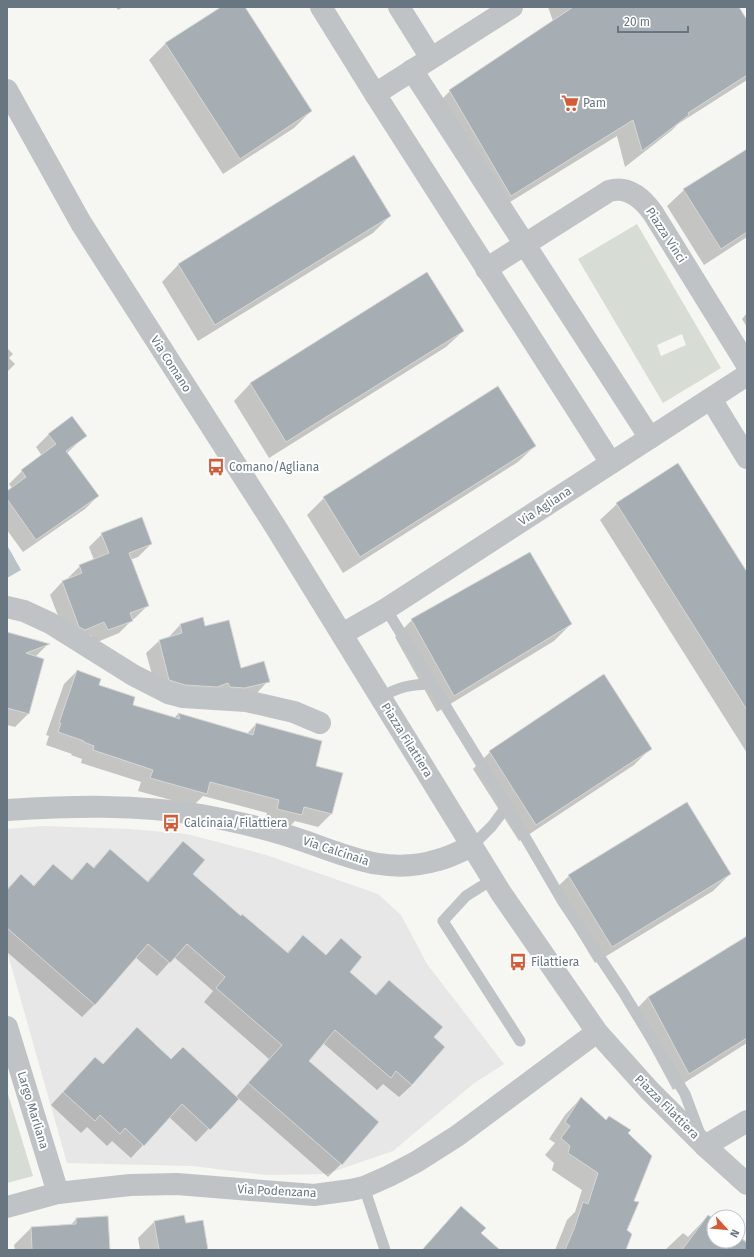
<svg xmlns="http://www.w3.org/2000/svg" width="754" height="1257" font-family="'Fira Sans',sans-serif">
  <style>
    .built { fill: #e6e7e6 }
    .green { fill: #d7dcd4; fill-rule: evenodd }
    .water { fill: #b9c2c7 }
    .shadow { fill: #0003 }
    .building { fill: #a7aeb3; stroke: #d7d7d5 }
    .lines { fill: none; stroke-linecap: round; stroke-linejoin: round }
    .service { stroke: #bfc3c6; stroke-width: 11 }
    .minor { stroke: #bfc3c6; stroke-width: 22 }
    .tertiary { stroke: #bfc3c6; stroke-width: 22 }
    .labels { text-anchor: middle; stroke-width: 4; stroke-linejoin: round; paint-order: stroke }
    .poi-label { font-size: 12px; fill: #677681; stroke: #fff; text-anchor: start }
    .street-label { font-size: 12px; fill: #677681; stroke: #fff }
  </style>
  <rect width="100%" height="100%" fill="#f6f6f3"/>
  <polygon class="built" points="43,826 129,829 187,834 266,855 378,894 401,915 427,964 504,1064 473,1084 393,1151 326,1174 267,1175 192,1166 67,1163 7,951 7,829"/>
  <g class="green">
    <path d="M637,224L721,368L663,403L578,259ZM682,334L686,345L661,356L657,345Z"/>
    <polygon points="7,1091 33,1176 7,1183"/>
  </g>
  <polygon class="water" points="7,545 21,570 7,578"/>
  <g class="shadow">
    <polygon points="116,7 123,7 118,10"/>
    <polygon points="223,7 244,7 311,111 294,128 223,174 149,60 166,43"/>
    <polygon points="548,7 737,7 747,22 747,80 678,124 671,131 625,167 617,136 494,212 433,108 450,91 553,21"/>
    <polygon points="747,150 747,237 704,265 667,206 684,190"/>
    <polygon points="353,157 390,216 373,233 198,341 162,282 178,265"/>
    <polygon points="427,273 463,331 446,347 269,458 234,401 250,384"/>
    <polygon points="747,313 747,327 742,319"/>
    <polygon points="7,348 13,354 9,358 15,364 7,372"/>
    <polygon points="49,434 85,436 67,453 98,496 85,509 23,552 7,530 7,492 12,488 9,484 22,471 42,456 36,447"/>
    <polygon points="535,446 518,462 343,573 307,515 324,498"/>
    <polygon points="617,504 747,574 747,753 600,520"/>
    <polygon points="102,534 151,544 138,557 130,560 148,605 135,618 132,620 119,633 95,643 91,635 71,642 67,639 50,595 62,582 67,580 67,579 80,566 94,560 89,547"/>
    <polygon points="529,553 571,624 554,641 437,712 395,637 412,620"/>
    <polygon points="180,625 204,627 240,669 268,681 256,694 157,692 146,653 159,641 168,638"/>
    <polygon points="7,633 48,644 35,657 43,660 28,714 15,727 7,725"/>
    <polygon points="77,671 131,706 174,718 178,714 247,734 256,724 314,766 342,774 331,814 318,827 295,821 288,828 265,821 267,813 203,796 193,806 138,791 141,782 81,763 82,759 71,755 72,754 46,745 49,736 46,735 64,684"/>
    <polygon points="650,749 634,765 519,841 473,769 490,752"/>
    <polygon points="183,842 192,875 240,917 287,953 303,936 326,955 341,940 348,972 375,995 389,981 433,1037 412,1085 399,1097 383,1084 377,1090 323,1043 307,1061 341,1164 328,1177 238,1098 196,1142 169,1117 131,1158 112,1141 107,1146 87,1127 81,1133 51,1105 82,1071 102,1065 171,1060 236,1097 269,1059 204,1002 213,991 174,957 157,976 135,957 95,1004 82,1017 7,952 7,889 21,875 33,886 53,865 71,880 87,863 92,869 110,850 147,882"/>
    <polygon points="730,874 713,891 595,963 552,892 569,876"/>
    <polygon points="747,937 747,1043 673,1090 632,1014 648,997"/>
    <polygon points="581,1098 606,1121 627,1133 633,1202 626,1231 625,1250 555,1250 567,1220 575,1212 582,1190 552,1170 554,1163 545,1155 555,1143 549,1139 565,1115"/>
    <polygon points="461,1207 480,1233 499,1250 422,1250"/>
    <polygon points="708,1216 714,1221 714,1241 738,1241 738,1235 747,1242 742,1250 665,1250 683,1233 688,1237"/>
    <polygon points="76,1219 109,1250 15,1250 14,1245 31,1228 70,1226"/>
    <polygon points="154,1222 185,1224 207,1250 140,1250 138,1238"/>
  </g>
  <g class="building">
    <polygon points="221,7 245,7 312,111 240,159 165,43"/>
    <polygon points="573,7 739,7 747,20 747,75 688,113 689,115 642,151 633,120 511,196 449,90"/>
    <polygon points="747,149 747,232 721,249 683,189"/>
    <polygon points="354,155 391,216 215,325 178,264"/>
    <polygon points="427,272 464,331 286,442 250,383"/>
    <polygon points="498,386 536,446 360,557 323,497"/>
    <polygon points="72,416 87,436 66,451 99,496 36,540 7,499 7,491 26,477 21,470 56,444 48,434"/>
    <polygon points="678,463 747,572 747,710 616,503"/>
    <polygon points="142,517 152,544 129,553 149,606 130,613 133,621 108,630 104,622 85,630 79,627 62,581 82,573 79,565 109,553 101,533"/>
    <polygon points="530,552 572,624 454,696 411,619"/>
    <polygon points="203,617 205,626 229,620 241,668 264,661 270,682 245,688 230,687 228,683 217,687 185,685 169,680 159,640 182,633 180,624"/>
    <polygon points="7,632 50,644 26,653 44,659 29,714 7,708"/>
    <polygon points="77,670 101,679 99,685 135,697 133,705 180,719 178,713 253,735 256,723 322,741 316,766 343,773 332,814 304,807 302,815 277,809 279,800 210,782 207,794 150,778 153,770 93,750 94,746 84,742 84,741 58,732 61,723 59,723"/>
    <polygon points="604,674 652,749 536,825 489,751"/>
    <polygon points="687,802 731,874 612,947 568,875"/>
    <polygon points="183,841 205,860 193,874 241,916 242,914 288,953 303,935 326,955 341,938 362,957 350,972 376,995 389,980 443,1027 434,1037 445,1047 412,1085 396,1071 391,1078 335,1030 309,1061 379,1122 342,1165 248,1083 282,1045 216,988 225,977 187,944 170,963 148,944 95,1005 7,928 7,890 21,874 34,886 53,864 72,880 87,862 94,868 110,849 148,882"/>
    <polygon points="747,936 747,1038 689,1074 648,997"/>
    <polygon points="137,1027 171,1059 183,1047 239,1099 210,1130 182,1104 144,1146 125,1128 120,1134 100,1115 95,1121 63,1092 95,1057 103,1064"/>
    <polygon points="581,1097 606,1120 609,1116 631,1130 628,1133 652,1156 634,1201 639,1202 627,1230 632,1234 626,1250 565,1250 574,1229 583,1202 588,1204 598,1173 568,1153 570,1146 561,1138 570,1126 565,1122"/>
    <polygon points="461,1206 486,1228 481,1233 500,1250 422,1250"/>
    <polygon points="184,1215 186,1223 203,1220 208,1250 159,1250 154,1221"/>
    <polygon points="708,1215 714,1219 714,1241 738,1241 738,1236 747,1243 747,1250 682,1250"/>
    <polygon points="108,1216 110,1250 32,1250 31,1227 76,1224 76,1218"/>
  </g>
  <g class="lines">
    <g class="service">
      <polyline points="386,609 507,806 563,902 623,992 685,1094 700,1134"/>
      <path d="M381,697C399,687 411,684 432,684"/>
      <polyline points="472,846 492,826 507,806"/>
      <polyline points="493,879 466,896 443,921 520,1041"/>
      <polyline points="364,1187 385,1250"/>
    </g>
    <g class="minor">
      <polyline points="321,7 375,94 611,463"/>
      <polyline points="399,7 431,58"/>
      <polyline points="412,70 650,438"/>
      <polyline points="375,94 512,7"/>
      <path d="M486,269L609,191C628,185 643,199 653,213L747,365"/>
      <polyline points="711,399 747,458"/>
      <polyline points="7,607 24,611 50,623 133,675 168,693 183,697 246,701 294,712 320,723"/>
      <polyline points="342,634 386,609 747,375"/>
      <path d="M7,810C72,806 136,804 201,815C233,821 266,828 298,839C346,855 385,876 438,860C450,857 461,851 472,846"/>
      <polyline points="7,1027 58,1193"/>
      <polyline points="705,1146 747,1121"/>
      <polyline points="7,1207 58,1193 130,1185 177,1184 314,1195 351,1190 364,1187 389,1176 416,1162 457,1136 597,1032"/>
    </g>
    <polyline class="tertiary" points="7,90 81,223 275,526 501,893 597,1032 650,1091 705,1146 747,1184"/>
  </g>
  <defs>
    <g id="supermarket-bare" transform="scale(1.38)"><path d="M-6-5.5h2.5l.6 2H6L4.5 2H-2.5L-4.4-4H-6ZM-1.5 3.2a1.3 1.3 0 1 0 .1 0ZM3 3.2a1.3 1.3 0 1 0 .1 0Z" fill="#d45b35" stroke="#fff" stroke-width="2.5" paint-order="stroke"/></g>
    <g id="bus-bare" transform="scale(1.38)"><path d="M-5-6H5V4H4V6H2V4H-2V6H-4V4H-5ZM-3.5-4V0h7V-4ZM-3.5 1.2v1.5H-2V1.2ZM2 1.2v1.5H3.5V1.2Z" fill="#d45b35" stroke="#fff" stroke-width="2.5" paint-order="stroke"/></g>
  </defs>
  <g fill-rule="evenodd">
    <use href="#supermarket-bare" x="570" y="103"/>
    <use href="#bus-bare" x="216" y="467"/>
    <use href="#bus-bare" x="171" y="823"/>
    <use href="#bus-bare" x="518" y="962"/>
  </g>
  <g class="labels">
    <g class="poi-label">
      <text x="583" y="107">Pam</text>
      <text x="229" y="471">Comano/Agliana</text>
      <text x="184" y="827">Calcinaia/Filattiera</text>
      <text x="531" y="966">Filattiera</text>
    </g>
    <g class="street-label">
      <text transform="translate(666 235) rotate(57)" y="4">Piazza Vinci</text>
      <text transform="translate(171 364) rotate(57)" y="4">Via Comano</text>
      <text transform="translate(545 506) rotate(-33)" y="4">Via Agliana</text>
      <text transform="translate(407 740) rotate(58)" y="4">Piazza Filattiera</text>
      <text transform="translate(336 851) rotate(18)" y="4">Via Calcinaia</text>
      <text transform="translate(667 1107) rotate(45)" y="4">Piazza Filattiera</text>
      <text transform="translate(33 1110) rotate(73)" y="4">Largo Marliana</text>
      <text transform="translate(277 1191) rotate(3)" y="4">Via Podenzana</text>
    </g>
  </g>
  <rect width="754" height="1257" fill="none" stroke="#677681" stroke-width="16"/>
  <g transform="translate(726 1229) rotate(117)"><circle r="19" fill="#ffffff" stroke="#c2c8cd"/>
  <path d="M0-3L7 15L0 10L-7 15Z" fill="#d45b35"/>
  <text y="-6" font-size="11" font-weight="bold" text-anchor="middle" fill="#677681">N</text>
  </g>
  <path d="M618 26v6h70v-6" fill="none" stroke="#677681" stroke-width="2"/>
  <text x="624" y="26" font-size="12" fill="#677681" stroke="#ffffff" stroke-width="3" paint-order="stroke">20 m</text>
</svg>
